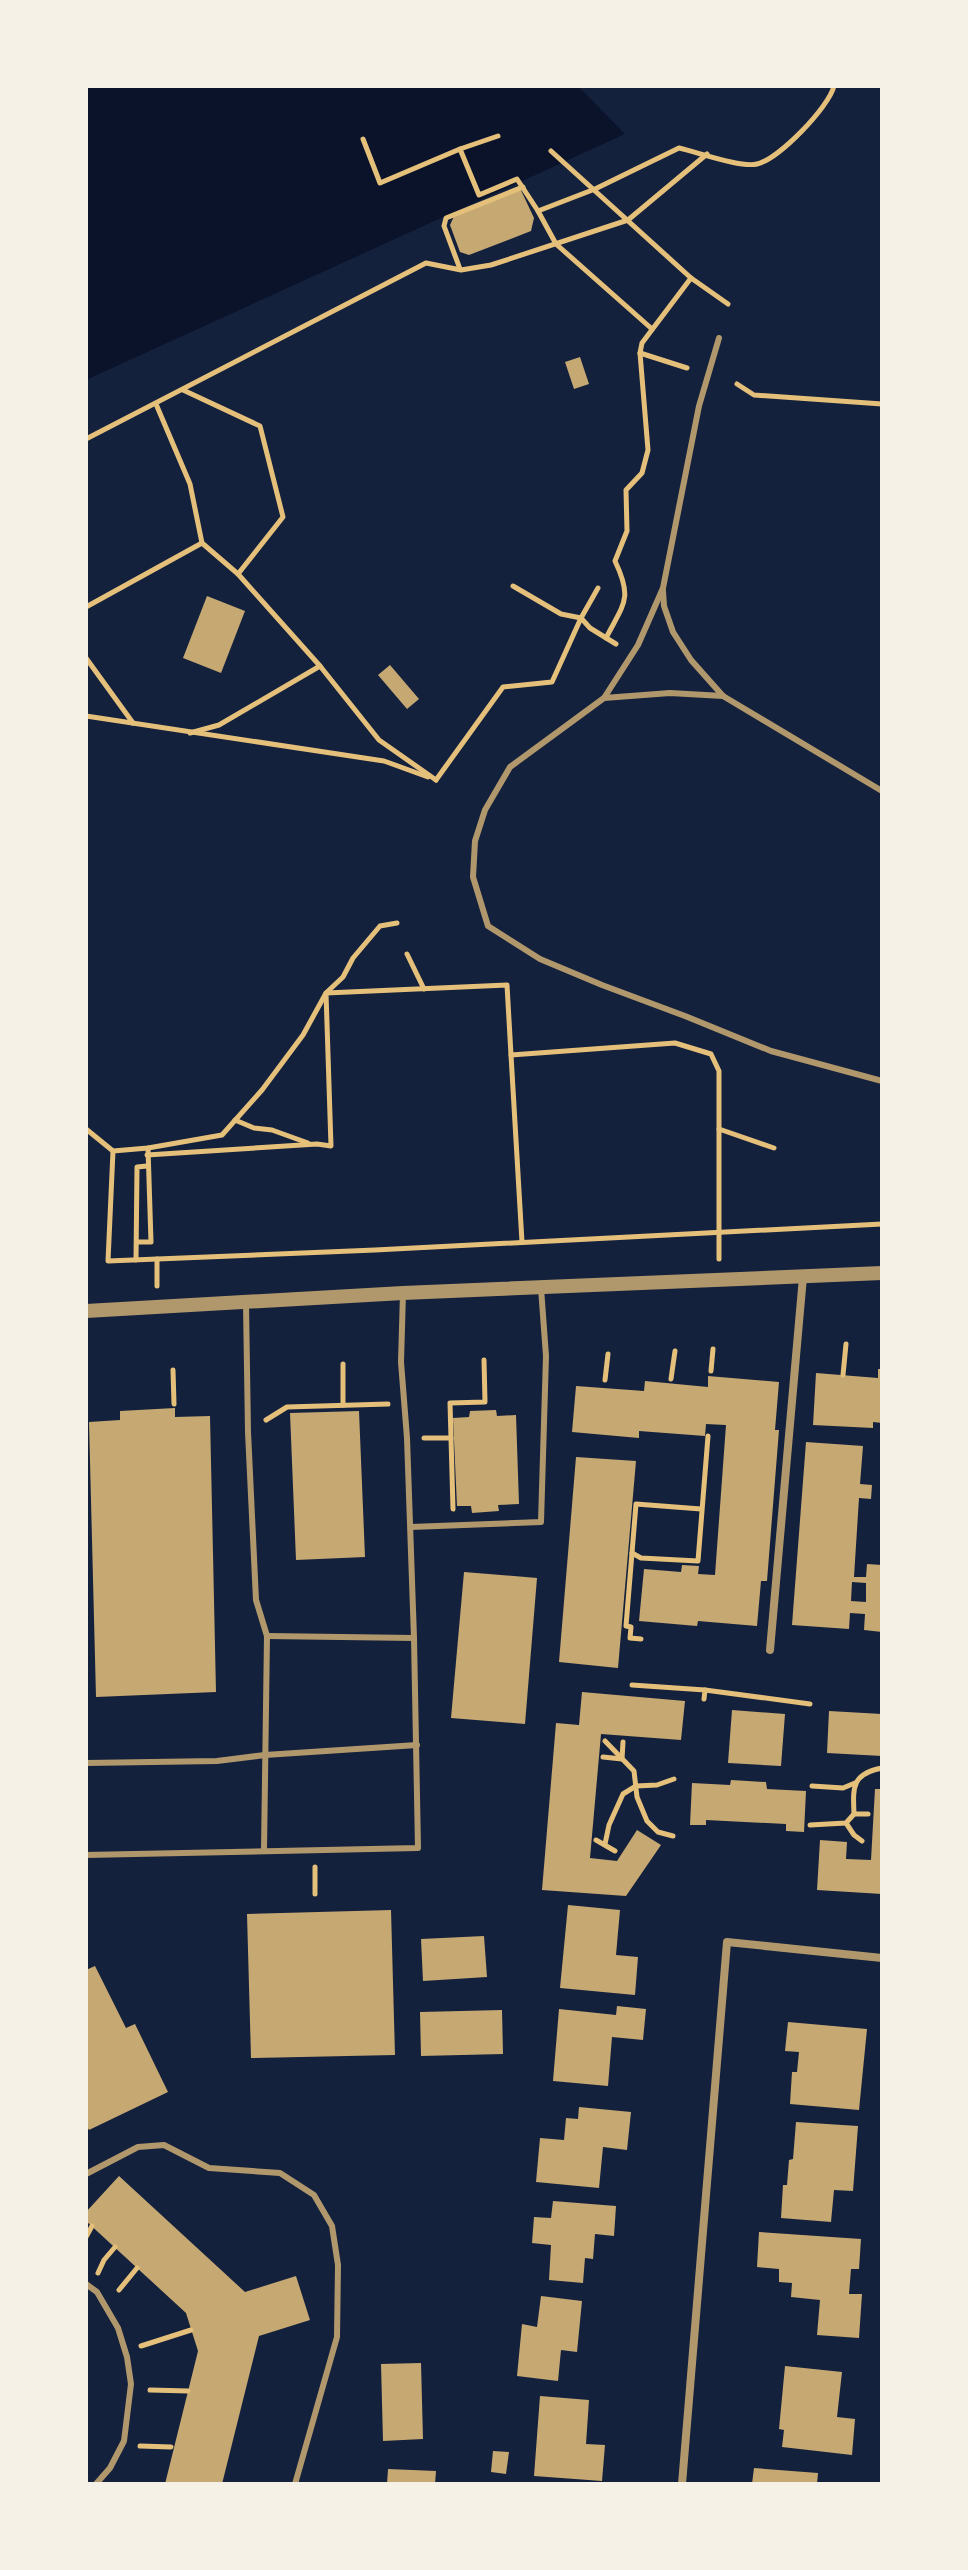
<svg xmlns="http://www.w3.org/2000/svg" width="968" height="2570" font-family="Helvetica,sans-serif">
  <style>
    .water { fill: #0b132b }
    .building { fill: #c6a872; fill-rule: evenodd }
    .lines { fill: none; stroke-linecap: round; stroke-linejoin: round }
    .path { stroke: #e5c07b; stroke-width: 5 }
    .service { stroke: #b1986c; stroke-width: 6 }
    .minor { stroke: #b1986c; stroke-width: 8 }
    .tertiary { stroke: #b1986c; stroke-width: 14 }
  </style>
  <rect width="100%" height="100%" fill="#14213d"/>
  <polygon class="water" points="86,86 578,86 625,134 86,380"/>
  <g class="building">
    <polygon points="519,186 534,218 531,231 469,255 460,252 450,225 455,214"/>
    <polygon points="580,357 589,384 574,389 565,362"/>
    <polygon points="207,596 245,611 221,673 183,658"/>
    <polygon points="390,665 419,699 407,709 378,675"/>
    <polygon points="878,1369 882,1369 882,1423 873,1422 873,1428 813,1425 816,1373 878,1378"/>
    <polygon points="708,1376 779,1382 775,1430 779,1430 767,1581 761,1581 757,1626 698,1621 697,1626 639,1621 644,1569 681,1572 682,1565 699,1566 698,1574 715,1575 726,1425 706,1424 705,1436 639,1431 639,1438 572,1432 576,1386 644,1391 645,1381 708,1387"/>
    <polygon points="175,1408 175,1417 210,1416 216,1692 96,1697 89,1422 120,1420 120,1411"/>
    <polygon points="496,1410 497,1416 516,1415 519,1504 498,1505 499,1511 472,1513 471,1506 457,1506 453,1418 469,1417 470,1411"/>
    <polygon points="359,1411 365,1557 296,1560 290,1413"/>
    <path d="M806,1442L863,1446L860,1484L872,1485L871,1499L859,1498L854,1577H866L867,1564L882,1565V1632L864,1630L865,1614L850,1613L849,1629L792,1625ZM852,1582L866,1583V1602L851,1601Z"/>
    <polygon points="576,1457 636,1461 618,1668 559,1662"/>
    <polygon points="464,1572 537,1578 525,1724 451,1718"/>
    <polygon points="582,1692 685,1701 681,1740 601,1734 590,1858 617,1861 637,1830 661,1845 626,1896 542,1890 556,1723 579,1725"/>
    <polygon points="732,1710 785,1714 781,1766 728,1763"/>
    <polygon points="829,1711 882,1714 882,1756 827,1753"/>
    <polygon points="731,1780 766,1782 767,1789 806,1791 804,1832 786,1831 786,1824 706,1820 706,1825 690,1825 692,1783 730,1785"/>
    <polygon points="875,1789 882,1789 882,1894 817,1890 820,1840 847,1842 846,1859 871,1860"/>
    <polygon points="568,1905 620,1910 616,1955 638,1957 635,1995 560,1988"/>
    <polygon points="391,1910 395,2055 251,2058 247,1914"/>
    <polygon points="484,1936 487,1977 423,1981 421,1939"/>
    <polygon points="95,1966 126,2028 135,2024 168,2092 89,2130 86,2125 86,1970"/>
    <polygon points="617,2006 646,2009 643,2040 612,2037 608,2086 553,2081 559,2009 616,2015"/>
    <polygon points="502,2010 503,2054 421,2056 420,2012"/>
    <polygon points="788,2022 867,2029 859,2110 790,2104 792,2072 797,2072 799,2052 785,2051"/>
    <polygon points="579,2107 631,2112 627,2150 603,2147 599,2188 536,2182 540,2138 564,2140 566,2118 578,2119"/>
    <polygon points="796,2122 858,2126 853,2191 834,2190 831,2222 781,2218 783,2185 787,2185 789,2160 793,2159"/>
    <polygon points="119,2176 245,2292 296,2276 310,2320 259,2336 222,2484 165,2484 198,2351 186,2313 86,2221 86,2212"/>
    <polygon points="553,2201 616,2206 614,2236 595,2234 593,2259 585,2258 583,2283 549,2280 551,2245 532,2243 534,2217 551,2218"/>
    <polygon points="759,2232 861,2239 859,2269 851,2269 849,2294 862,2294 859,2338 817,2335 820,2300 791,2297 792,2283 779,2282 779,2269 757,2267"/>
    <polygon points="541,2296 582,2301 577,2352 561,2350 558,2381 517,2376 522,2324 537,2327"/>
    <polygon points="421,2363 423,2439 383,2441 381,2364"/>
    <polygon points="785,2366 842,2372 837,2417 855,2419 852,2455 782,2447 784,2430 779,2429"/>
    <polygon points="540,2396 589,2400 586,2444 605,2445 602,2481 534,2476"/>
    <polygon points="493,2451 509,2452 506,2474 491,2472"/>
    <polygon points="754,2468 818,2473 817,2484 752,2484"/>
    <polygon points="388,2469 436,2471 435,2484 387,2484"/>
  </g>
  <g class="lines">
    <g class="path">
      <path d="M363,139L380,183L460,149L479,195L517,179L538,211L595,189L679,148C697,152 741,168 757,164C779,159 829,107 834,86"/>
      <polyline points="460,149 498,136"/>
      <polyline points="551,151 691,278 728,304"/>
      <polyline points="538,211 556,244 652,329"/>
      <polyline points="460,269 444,226 446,218 523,187"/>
      <polyline points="640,353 687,368"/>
      <polyline points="737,384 754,395 882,404"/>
      <polyline points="183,390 260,426 283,517 238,574"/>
      <polyline points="156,404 190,484 202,543 238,574 320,666 379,740 436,780"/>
      <polyline points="86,439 426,263 461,270 491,265 628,220 707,154"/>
      <polyline points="513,586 561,614 581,618 590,628 616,644"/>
      <polyline points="86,607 202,543"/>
      <path d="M606,638C624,603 633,599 615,561L627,531L626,490L642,473L648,450L640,353L642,343L691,278"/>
      <polyline points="86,658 133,723"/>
      <polyline points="86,716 384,761 428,777"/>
      <polyline points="190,733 219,725 320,666"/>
      <polyline points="436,780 503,687 552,682 581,618 598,588"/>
      <polyline points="407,954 424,989"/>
      <polyline points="511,1055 522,1242"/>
      <polyline points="235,1120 254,1128 272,1130 308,1143"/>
      <polyline points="86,1129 113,1151 148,1148 222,1135 262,1090 303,1035 326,993 343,977 353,958 380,926 397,923"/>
      <polyline points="719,1129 774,1148"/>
      <polyline points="113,1151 108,1261 375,1250 882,1224"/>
      <polyline points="147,1155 317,1144 331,1146 326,993 507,985 511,1055 675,1043 711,1054 719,1071 719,1259"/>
      <polyline points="137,1242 151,1242 148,1148"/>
      <polyline points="157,1259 157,1286"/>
      <polyline points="136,1260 137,1167 147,1166"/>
      <polyline points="343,1364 343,1405"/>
      <polyline points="173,1370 174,1404"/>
      <polyline points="711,1371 713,1349"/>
      <polyline points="843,1375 846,1344"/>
      <polyline points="671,1379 675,1351"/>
      <polyline points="605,1380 608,1354"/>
      <polyline points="266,1420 287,1407 388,1404"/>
      <polyline points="424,1438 451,1438"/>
      <polyline points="453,1509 450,1403 485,1402 484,1360"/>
      <polyline points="632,1553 641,1558 698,1561 708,1436"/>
      <polyline points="641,1639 630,1638 631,1627 626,1626 636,1504 701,1509"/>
      <polyline points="632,1685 705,1690 704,1699"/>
      <polyline points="705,1690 810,1704"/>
      <polyline points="605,1741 634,1771 637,1797 647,1821 658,1832 673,1836"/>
      <polyline points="603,1757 622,1759 623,1742"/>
      <polyline points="812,1786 843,1788 855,1783"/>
      <polyline points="854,1814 868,1814"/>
      <polyline points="846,1823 854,1835 862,1841"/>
      <path d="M810,1825L846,1823L854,1814C853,1788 851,1774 882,1768"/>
      <polyline points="596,1840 615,1851"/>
      <polyline points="605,1844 609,1825 623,1794 636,1786 657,1785 674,1779"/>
      <polyline points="315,1867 315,1894"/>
      <polyline points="86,2237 92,2226"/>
      <polyline points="98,2273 104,2260 115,2247"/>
      <polyline points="119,2290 137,2268"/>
      <polyline points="141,2346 191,2330"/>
      <polyline points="150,2390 188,2391"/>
      <polyline points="140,2446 171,2447"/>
    </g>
    <g class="service">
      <polyline points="719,338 699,406 663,588 638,645 604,698 510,767 485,810 475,841 473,877 488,926 540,959 602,985 685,1016 771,1051 882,1081"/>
      <polyline points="663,591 664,606 673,632 691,660 723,696 882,791"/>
      <polyline points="604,698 670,693 723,696"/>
      <polyline points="246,1304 248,1432 256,1600 267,1636 264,1850"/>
      <polyline points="411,1527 541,1522 546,1356 541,1288"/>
      <polyline points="267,1636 414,1638 407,1438 401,1362 403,1293"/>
      <polyline points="86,1763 217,1761 265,1755 417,1745"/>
      <polyline points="86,1855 418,1848 414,1638"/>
      <polyline points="86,2174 138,2147 164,2145 209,2168 280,2173 314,2195 332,2226 338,2265 337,2337 295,2484"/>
      <polyline points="86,2284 97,2292 118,2328 127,2357 131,2384 124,2441 110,2468 96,2484"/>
    </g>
    <g class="minor">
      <polyline points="770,1650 803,1277"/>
      <polyline points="682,2484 727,1942 882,1958"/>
    </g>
    <polyline class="tertiary" points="86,1311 403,1293 882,1273"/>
  </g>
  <rect width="968" height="2570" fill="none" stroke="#f6f1e7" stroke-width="176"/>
</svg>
